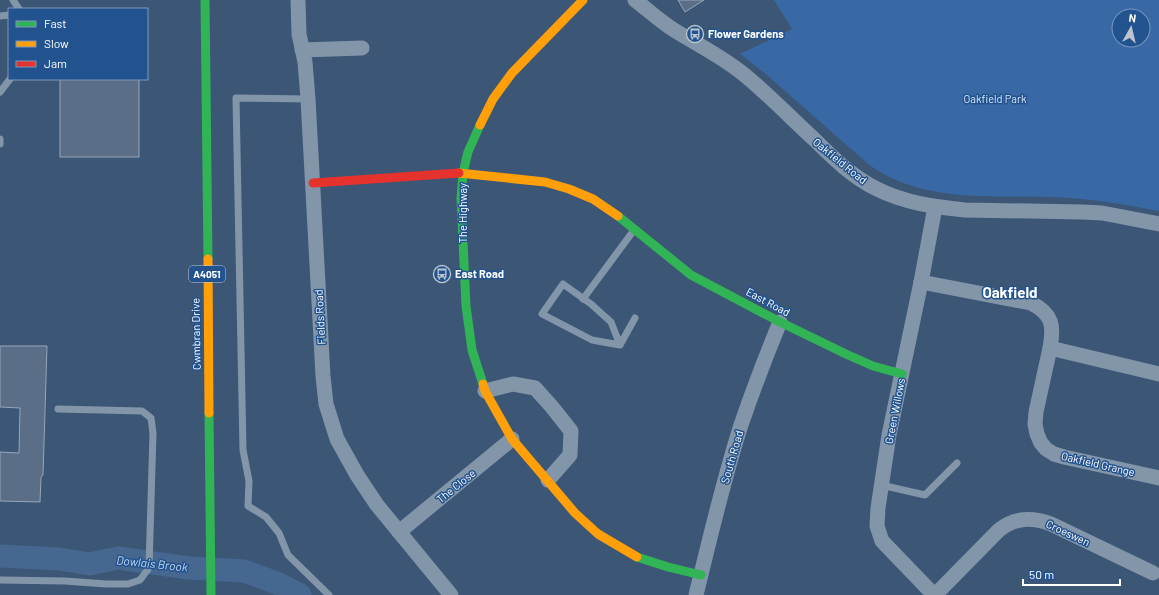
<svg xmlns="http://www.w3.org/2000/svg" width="1159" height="595" font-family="Barlow,sans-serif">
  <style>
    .green { fill: #3869a5; fill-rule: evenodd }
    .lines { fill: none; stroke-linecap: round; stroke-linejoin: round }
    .river { stroke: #466790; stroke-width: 23 }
    .building { fill: #5a6e88; stroke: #98a6b8 }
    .lane { stroke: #8396a9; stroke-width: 7 }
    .street { stroke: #8396a9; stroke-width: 15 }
    .fast { stroke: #30b455; stroke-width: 9 }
    .slow { stroke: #ff9f0a; stroke-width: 9 }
    .jam { stroke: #e5322d; stroke-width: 9 }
    .labels { text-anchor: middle; stroke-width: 3; stroke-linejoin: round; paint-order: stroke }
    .shield { fill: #23538f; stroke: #bdcbdd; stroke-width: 1 }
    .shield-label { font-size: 10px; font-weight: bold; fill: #fff }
    .poi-label { font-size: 11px; font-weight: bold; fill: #fff; stroke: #23538f; text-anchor: start }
    .park-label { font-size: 11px; fill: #d8e7f9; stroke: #23538f }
    .street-label { font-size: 11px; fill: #fff; stroke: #23538f }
    .water-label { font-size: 12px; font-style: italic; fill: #bfd7f3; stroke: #23538f }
    .district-label { font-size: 15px; font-weight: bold; fill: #fff; stroke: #23538f }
  </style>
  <rect width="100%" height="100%" fill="#3c5676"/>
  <path class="green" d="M774,0H1159V211C1123,204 1087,198 1050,197C988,195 921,203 868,164L767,75L740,54L792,29ZM1119,16H1143V40H1119Z"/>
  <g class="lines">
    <polyline class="river" points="0,556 59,559 90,564 118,558 189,568 244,571 277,583 300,595"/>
  </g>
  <g class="building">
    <polygon points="678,0 704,0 685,12"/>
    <rect x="60" y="79" width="79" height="78"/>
    <polygon points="0,346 47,346 43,475 41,477 40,502 0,501 0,452 19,453 20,408 0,407"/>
  </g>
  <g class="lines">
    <g class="lane">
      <polyline points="13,0 19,9"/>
      <polyline points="0,16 9,15"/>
      <polyline points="0,92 10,79"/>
      <polyline points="308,99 236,98 243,450 249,481 248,506 266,517 279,533 288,555 329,595"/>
      <polyline points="0,139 0,144"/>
      <polyline points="583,299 634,230"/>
      <polyline points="620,345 611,322 591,304 563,284 542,314 592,340 620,345 635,318"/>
      <polyline points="881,485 925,495 957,463"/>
      <polyline points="0,580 65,581 106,584 128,584 140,580 149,568 153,433 151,418 142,411 58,409"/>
    </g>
    <g class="street">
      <polyline points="298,0 299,34 305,62 308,99 323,376 326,404 337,439 357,475 377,505 451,595"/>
      <path d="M635,0C648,10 660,21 674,30C698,45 725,58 747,77C771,97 793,120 816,141C834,159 854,178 877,189C905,203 935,207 965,210L1082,212L1102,213L1159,224"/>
      <polyline points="302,50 362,48"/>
      <path d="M921,282L1031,303C1053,314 1054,326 1050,348L1159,374"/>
      <polyline points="1050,348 1036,412 1035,424 1037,434 1041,443 1046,449 1054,454 1064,457 1159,478"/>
      <polyline points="485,391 513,384 535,388 552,407 571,431 570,455 548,480"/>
      <polyline points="399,532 512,439"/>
      <path d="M696,595C710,538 723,481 741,425C753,390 766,356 780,322"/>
      <polyline points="934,595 882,541 877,526 878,508 889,435 921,282 935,207"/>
      <path d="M935,595L999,530C1015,517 1032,517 1051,524L1153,573"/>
    </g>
    <g class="fast">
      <polyline points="205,0 208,259"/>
      <polyline points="480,125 468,152 463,173 461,198 466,306 472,350 483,384"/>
      <polyline points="618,216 691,275 780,322 848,355 873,366 902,374"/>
      <polyline points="209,413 211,595"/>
      <polyline points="637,557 668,567 701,575"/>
    </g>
    <g class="slow">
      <polyline points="480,125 493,99 512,73 583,0"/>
      <polyline points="459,173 545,182 569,189 593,199 618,216"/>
      <polyline points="208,259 209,413"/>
      <polyline points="483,384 485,391 512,439 575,513 598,534 637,557"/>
    </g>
    <polyline class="jam" points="313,183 459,173"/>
  </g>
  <defs>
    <g id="bus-ring" transform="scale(0.9)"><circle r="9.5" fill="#23538f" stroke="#bbc4cf" stroke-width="1.5"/><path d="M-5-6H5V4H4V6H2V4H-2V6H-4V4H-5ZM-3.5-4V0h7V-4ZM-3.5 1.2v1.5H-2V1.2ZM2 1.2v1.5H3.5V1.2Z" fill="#bbc4cf"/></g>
  </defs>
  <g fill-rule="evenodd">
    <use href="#bus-ring" x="695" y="34"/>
    <use href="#bus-ring" x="442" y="274"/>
  </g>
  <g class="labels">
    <rect class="shield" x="189" y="266" width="36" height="16" rx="3"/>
    <g class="shield-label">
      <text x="207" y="278">A4051</text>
    </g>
    <g class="poi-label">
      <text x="708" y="38">Flower Gardens</text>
      <text x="455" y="278">East Road</text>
    </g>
    <g class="park-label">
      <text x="995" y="103">Oakfield Park</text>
    </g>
    <g class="street-label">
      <text transform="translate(840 161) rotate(39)" y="4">Oakfield Road</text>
      <text transform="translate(463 213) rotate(-90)" y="4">The Highway</text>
      <text transform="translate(768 302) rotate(28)" y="4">East Road</text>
      <text transform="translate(320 317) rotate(-93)" y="4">Fields Road</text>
      <text transform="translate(196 334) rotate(-91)" y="4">Cwmbran Drive</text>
      <text transform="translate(895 411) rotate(-79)" y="4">Green Willows</text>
      <text transform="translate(732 457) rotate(-74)" y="4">South Road</text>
      <text transform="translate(1098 464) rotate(13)" y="4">Oakfield Grange</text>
      <text transform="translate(456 486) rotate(-39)" y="4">The Close</text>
      <text transform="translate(1068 533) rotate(25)" y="4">Croeswen</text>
    </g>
    <g class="water-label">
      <text transform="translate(152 564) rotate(6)" y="4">Dowlais Brook</text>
    </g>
    <g class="district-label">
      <text x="1010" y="298">Oakfield</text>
    </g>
  </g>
  <rect x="8" y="8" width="140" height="72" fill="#23538f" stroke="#7b98bc"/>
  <rect x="16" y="21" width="20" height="6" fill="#30b455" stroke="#7b98bc"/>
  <text x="44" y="28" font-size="12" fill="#ffffff">Fast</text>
  <rect x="16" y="41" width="20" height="6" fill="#ff9f0a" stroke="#7b98bc"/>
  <text x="44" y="48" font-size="12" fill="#ffffff">Slow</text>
  <rect x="16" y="61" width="20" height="6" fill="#e5322d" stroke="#7b98bc"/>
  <text x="44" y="68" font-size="12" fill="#ffffff">Jam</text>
  <g transform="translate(1131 28) rotate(8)"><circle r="19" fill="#23538f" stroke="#7b98bc"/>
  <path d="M0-3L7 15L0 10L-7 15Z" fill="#bbc4cf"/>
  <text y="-6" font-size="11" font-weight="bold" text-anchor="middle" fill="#ffffff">N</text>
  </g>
  <path d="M1023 579v6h97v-6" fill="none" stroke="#ffffff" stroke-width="2"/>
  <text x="1029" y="579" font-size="12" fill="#ffffff" stroke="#23538f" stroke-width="3" paint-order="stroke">50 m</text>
</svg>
